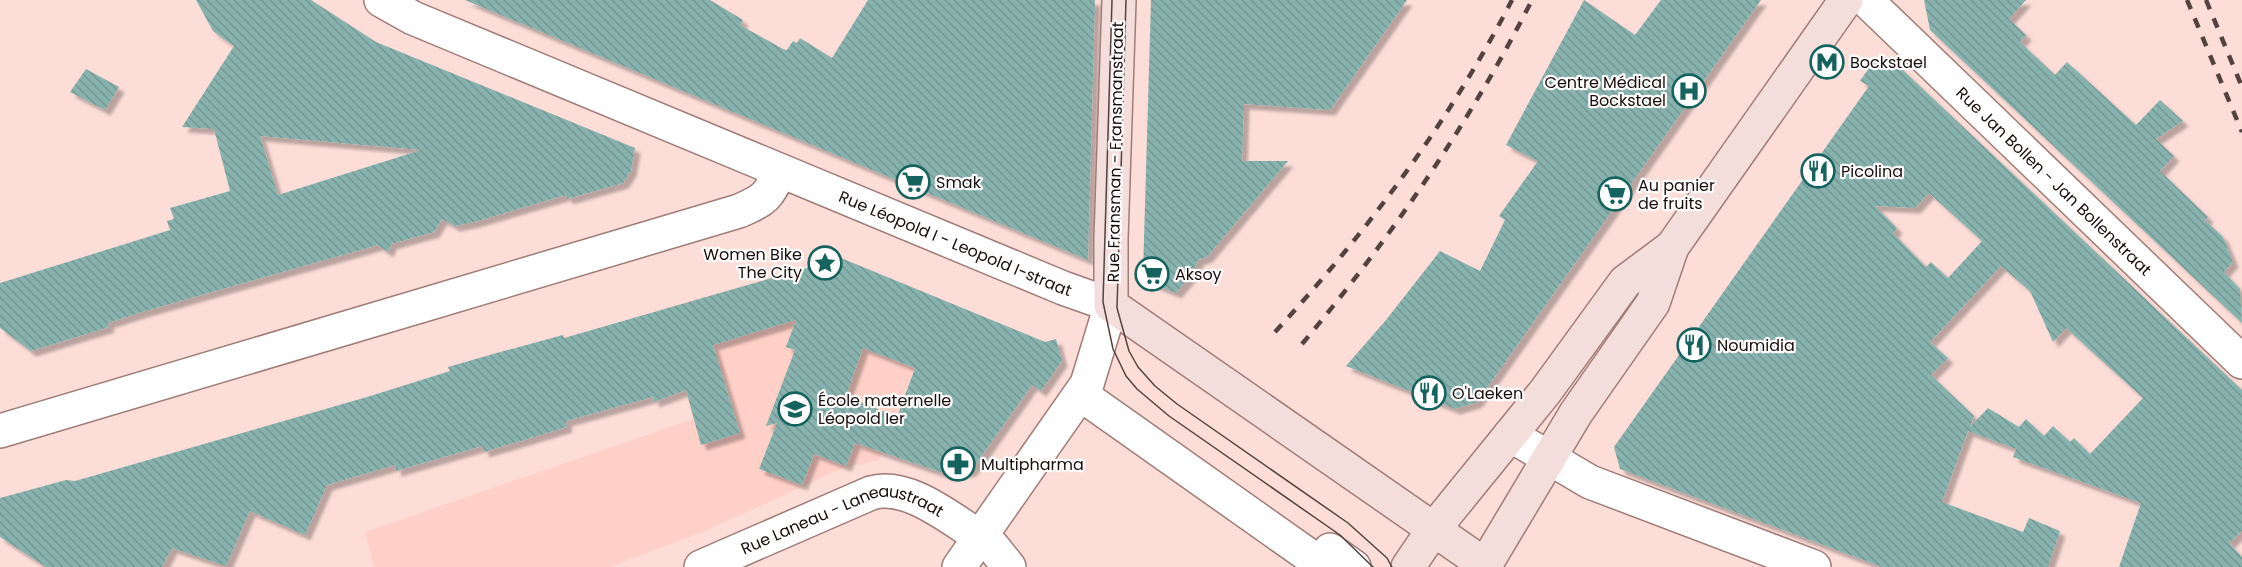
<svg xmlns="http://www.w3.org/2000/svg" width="2242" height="567" font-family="Poppins,sans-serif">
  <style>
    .built { fill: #ffd0c7 }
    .building { fill: url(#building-back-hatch); fill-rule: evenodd; filter: url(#shadow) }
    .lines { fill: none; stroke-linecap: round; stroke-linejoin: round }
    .street-casing { stroke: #9f7c76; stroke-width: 36 }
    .secondary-casing { stroke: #9f7c76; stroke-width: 36 }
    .street { stroke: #fff; stroke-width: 33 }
    .secondary { stroke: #f4dedb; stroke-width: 33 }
    .tram { stroke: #53423f; stroke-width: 1.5 }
    .rail { stroke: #53423f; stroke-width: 4.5; stroke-dasharray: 10 10; stroke-linecap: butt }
    .labels { text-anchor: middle; stroke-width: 4.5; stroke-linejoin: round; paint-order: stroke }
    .poi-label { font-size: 16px; fill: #190d0b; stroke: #fff; text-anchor: start }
    .street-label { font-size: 16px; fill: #190d0b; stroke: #fff }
  </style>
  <defs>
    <pattern id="building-back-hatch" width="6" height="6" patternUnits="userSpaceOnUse" patternTransform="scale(1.5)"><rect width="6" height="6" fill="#88b2ae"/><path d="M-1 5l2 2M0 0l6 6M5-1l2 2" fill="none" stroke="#759894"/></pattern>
    <filter id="shadow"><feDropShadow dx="5.5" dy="5.5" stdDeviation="1.5" flood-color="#0004"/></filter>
  </defs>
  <rect width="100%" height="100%" fill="#fdddd8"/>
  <polygon class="built" points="841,258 920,353 879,460 843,468 705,531 610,567 374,567 365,532 693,419 662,309"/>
  <g class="building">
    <path d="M196,0H311L376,42L635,148L631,171L623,183L567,199L566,195L474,222L455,226L442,219L434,232L391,244L388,252L378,245L142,312L108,323L109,327L31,351L0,328V283L170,230L167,221L174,219L170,208L230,191L214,129L182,127L234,46L213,31ZM260,136L421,150L278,195Z"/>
    <polygon points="465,0 710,0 743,20 740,25 783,49 787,50 793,41 797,43 800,38 832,58 868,0 1095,0 1088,260"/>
    <polygon points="1151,0 1407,0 1330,110 1244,104 1242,161 1288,161 1207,257 1198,260 1192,274 1176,293 1149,282 1143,273"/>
    <polygon points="1584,0 1635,35 1661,0 1761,0 1477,402 1455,409 1346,366 1386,320 1440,251 1480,271 1505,220 1499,216 1538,161 1506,145"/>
    <polygon points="1924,0 2026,0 2009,19 2026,35 2020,42 2055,75 2067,62 2136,125 2160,100 2183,121 2156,139 2174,156 2160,171 2208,217 2205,220 2223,237 2233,262 2224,272 2240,289 2242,323 1930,30"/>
    <path d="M1889,57L2242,390V531L2229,543L2242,557V567H2119L2141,503L2013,457L2016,449L1968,431L1942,502L2023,532L2029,518L2060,531L2048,567H1882L1620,469L1614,447L1869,86L1860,81L1873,62ZM1929,193L1982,241L1948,278L1931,262L1926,267L1893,233L1897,228L1875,206L1915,208ZM2001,266L2030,291L2053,342L2066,328L2143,398L2090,454L2074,438L2070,442L2053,426L2044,436L2026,419L2019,427L1988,408L1970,427L1974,416L1931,375L1948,358L1930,342Z"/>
    <polygon points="86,69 119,87 105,110 70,92"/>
    <path d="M841,258L1045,342L1056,339L1062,361L1041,391L1032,385L971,471L949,475L855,443L846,466L814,454L802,485L759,469L777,423L766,426L795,350L786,347L796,320L713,345L740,433L701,445L686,390L654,402L653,397L566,421L567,427L484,452L482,446L396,471L395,465L327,485L305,535L250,511L226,566L172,548L162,567H46L0,537V498L66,480L75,481L367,397L450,371L448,367L493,354L563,335L564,338ZM863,348L915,368L897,417L846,396Z"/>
  </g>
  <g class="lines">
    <g class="street-casing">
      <g id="street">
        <path id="s1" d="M381,0L413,18L1063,288L1111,305L1087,384L959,567"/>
        <path id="s2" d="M1866,0L2242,362"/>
        <polyline points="1093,403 1325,567"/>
        <path d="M0,431L739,211C765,200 768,197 780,171"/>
        <polyline points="1510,435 1590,482 1814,567"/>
        <polyline points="993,547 1009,567"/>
        <polyline points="1330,550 1354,567"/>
        <path id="s3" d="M701,567L871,493C907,482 951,519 980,537"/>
      </g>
    </g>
    <g class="secondary-casing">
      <g id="secondary">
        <polyline points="1119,0 1111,239 1111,305 1485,565"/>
        <polyline points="1408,567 1433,530 1545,392 1625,282 1672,247"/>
        <polyline points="1484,567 1576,413 1653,303 1672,247 1846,0"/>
      </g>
    </g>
    <use href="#street" class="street"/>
    <use href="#secondary" class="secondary"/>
    <g class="tram">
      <polyline points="1112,0 1103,302 1113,349 1126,376 1137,389 1169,416 1340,535 1373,567"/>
      <polyline points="1126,0 1117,308 1129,351 1138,367 1155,386 1177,404 1348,523 1387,558 1392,567"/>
    </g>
    <g class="rail">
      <polyline points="2187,0 2242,132"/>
      <polyline points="2206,0 2242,87"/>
      <path d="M1275,332C1368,231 1449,122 1512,0"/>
      <path d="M1302,344C1391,238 1469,124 1532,0"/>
    </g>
  </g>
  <defs>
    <g id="metro-ring" transform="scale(1.725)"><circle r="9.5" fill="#fff" stroke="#15635e" stroke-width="1.5"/><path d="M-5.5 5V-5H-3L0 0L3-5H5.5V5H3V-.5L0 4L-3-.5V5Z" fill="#15635e"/></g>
    <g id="hospital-ring" transform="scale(1.725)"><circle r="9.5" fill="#fff" stroke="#15635e" stroke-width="1.5"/><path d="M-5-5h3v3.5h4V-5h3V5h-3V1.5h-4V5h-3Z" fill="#15635e"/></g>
    <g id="restaurant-ring" transform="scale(1.725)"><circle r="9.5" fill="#fff" stroke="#15635e" stroke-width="1.5"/><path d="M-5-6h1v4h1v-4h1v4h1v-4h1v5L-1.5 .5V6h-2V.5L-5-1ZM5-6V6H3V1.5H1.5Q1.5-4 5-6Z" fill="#15635e"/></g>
    <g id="supermarket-ring" transform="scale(1.725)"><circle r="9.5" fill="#fff" stroke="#15635e" stroke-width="1.5"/><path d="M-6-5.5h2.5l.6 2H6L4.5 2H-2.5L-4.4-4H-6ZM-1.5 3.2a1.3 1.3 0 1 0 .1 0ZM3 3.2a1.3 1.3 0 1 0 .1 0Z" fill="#15635e"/></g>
    <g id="sight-ring" transform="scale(1.725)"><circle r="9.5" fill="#fff" stroke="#15635e" stroke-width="1.5"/><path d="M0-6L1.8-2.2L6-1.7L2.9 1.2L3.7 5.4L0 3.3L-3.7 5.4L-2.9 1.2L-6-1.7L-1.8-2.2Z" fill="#15635e"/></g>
    <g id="school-ring" transform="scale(1.725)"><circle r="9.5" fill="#fff" stroke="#15635e" stroke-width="1.5"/><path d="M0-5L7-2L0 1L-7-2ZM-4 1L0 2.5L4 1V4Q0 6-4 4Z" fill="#15635e"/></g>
    <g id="pharmacy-ring" transform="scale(1.725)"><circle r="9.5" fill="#fff" stroke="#15635e" stroke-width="1.5"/><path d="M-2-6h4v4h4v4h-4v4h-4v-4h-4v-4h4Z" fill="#15635e"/></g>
  </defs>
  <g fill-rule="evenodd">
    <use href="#metro-ring" x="1827" y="62"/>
    <use href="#hospital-ring" x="1689" y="91"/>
    <use href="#restaurant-ring" x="1818" y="171"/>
    <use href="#supermarket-ring" x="913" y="182"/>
    <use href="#supermarket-ring" x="1615" y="194"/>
    <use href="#sight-ring" x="825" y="263"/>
    <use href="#supermarket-ring" x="1152" y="274"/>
    <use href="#restaurant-ring" x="1694" y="345"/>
    <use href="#restaurant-ring" x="1429" y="393"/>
    <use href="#school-ring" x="795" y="409"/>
    <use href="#pharmacy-ring" x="958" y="464"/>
  </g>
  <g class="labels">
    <g class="poi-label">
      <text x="1850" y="68">Bockstael</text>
      <text x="1666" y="88" text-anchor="end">Centre Médical<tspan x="1666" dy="18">Bockstael</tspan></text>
      <text x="1841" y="177">Picolina</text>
      <text x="936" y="188">Smak</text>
      <text x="1638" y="191">Au panier<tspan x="1638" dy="18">de fruits</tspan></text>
      <text x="802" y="260" text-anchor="end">Women Bike<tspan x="802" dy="18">The City</tspan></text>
      <text x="1175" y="280">Aksoy</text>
      <text x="1717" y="351">Noumidia</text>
      <text x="1452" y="399">O'Laeken</text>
      <text x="818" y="406">École maternelle<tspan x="818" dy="18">Léopold Ier</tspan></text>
      <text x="981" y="470">Multipharma</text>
    </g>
    <g class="street-label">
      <text transform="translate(1115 152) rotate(-89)" y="6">Rue Fransman - Fransmanstraat</text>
      <text dy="6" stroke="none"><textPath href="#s2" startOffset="261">Rue Jan Bollen - Jan Bollenstraat</textPath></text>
      <text dy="6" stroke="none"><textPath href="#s1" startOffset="624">Rue Léopold I - Leopold I-straat</textPath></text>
      <text dy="6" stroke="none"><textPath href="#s3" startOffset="153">Rue Laneau - Laneaustraat</textPath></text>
    </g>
  </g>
</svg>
